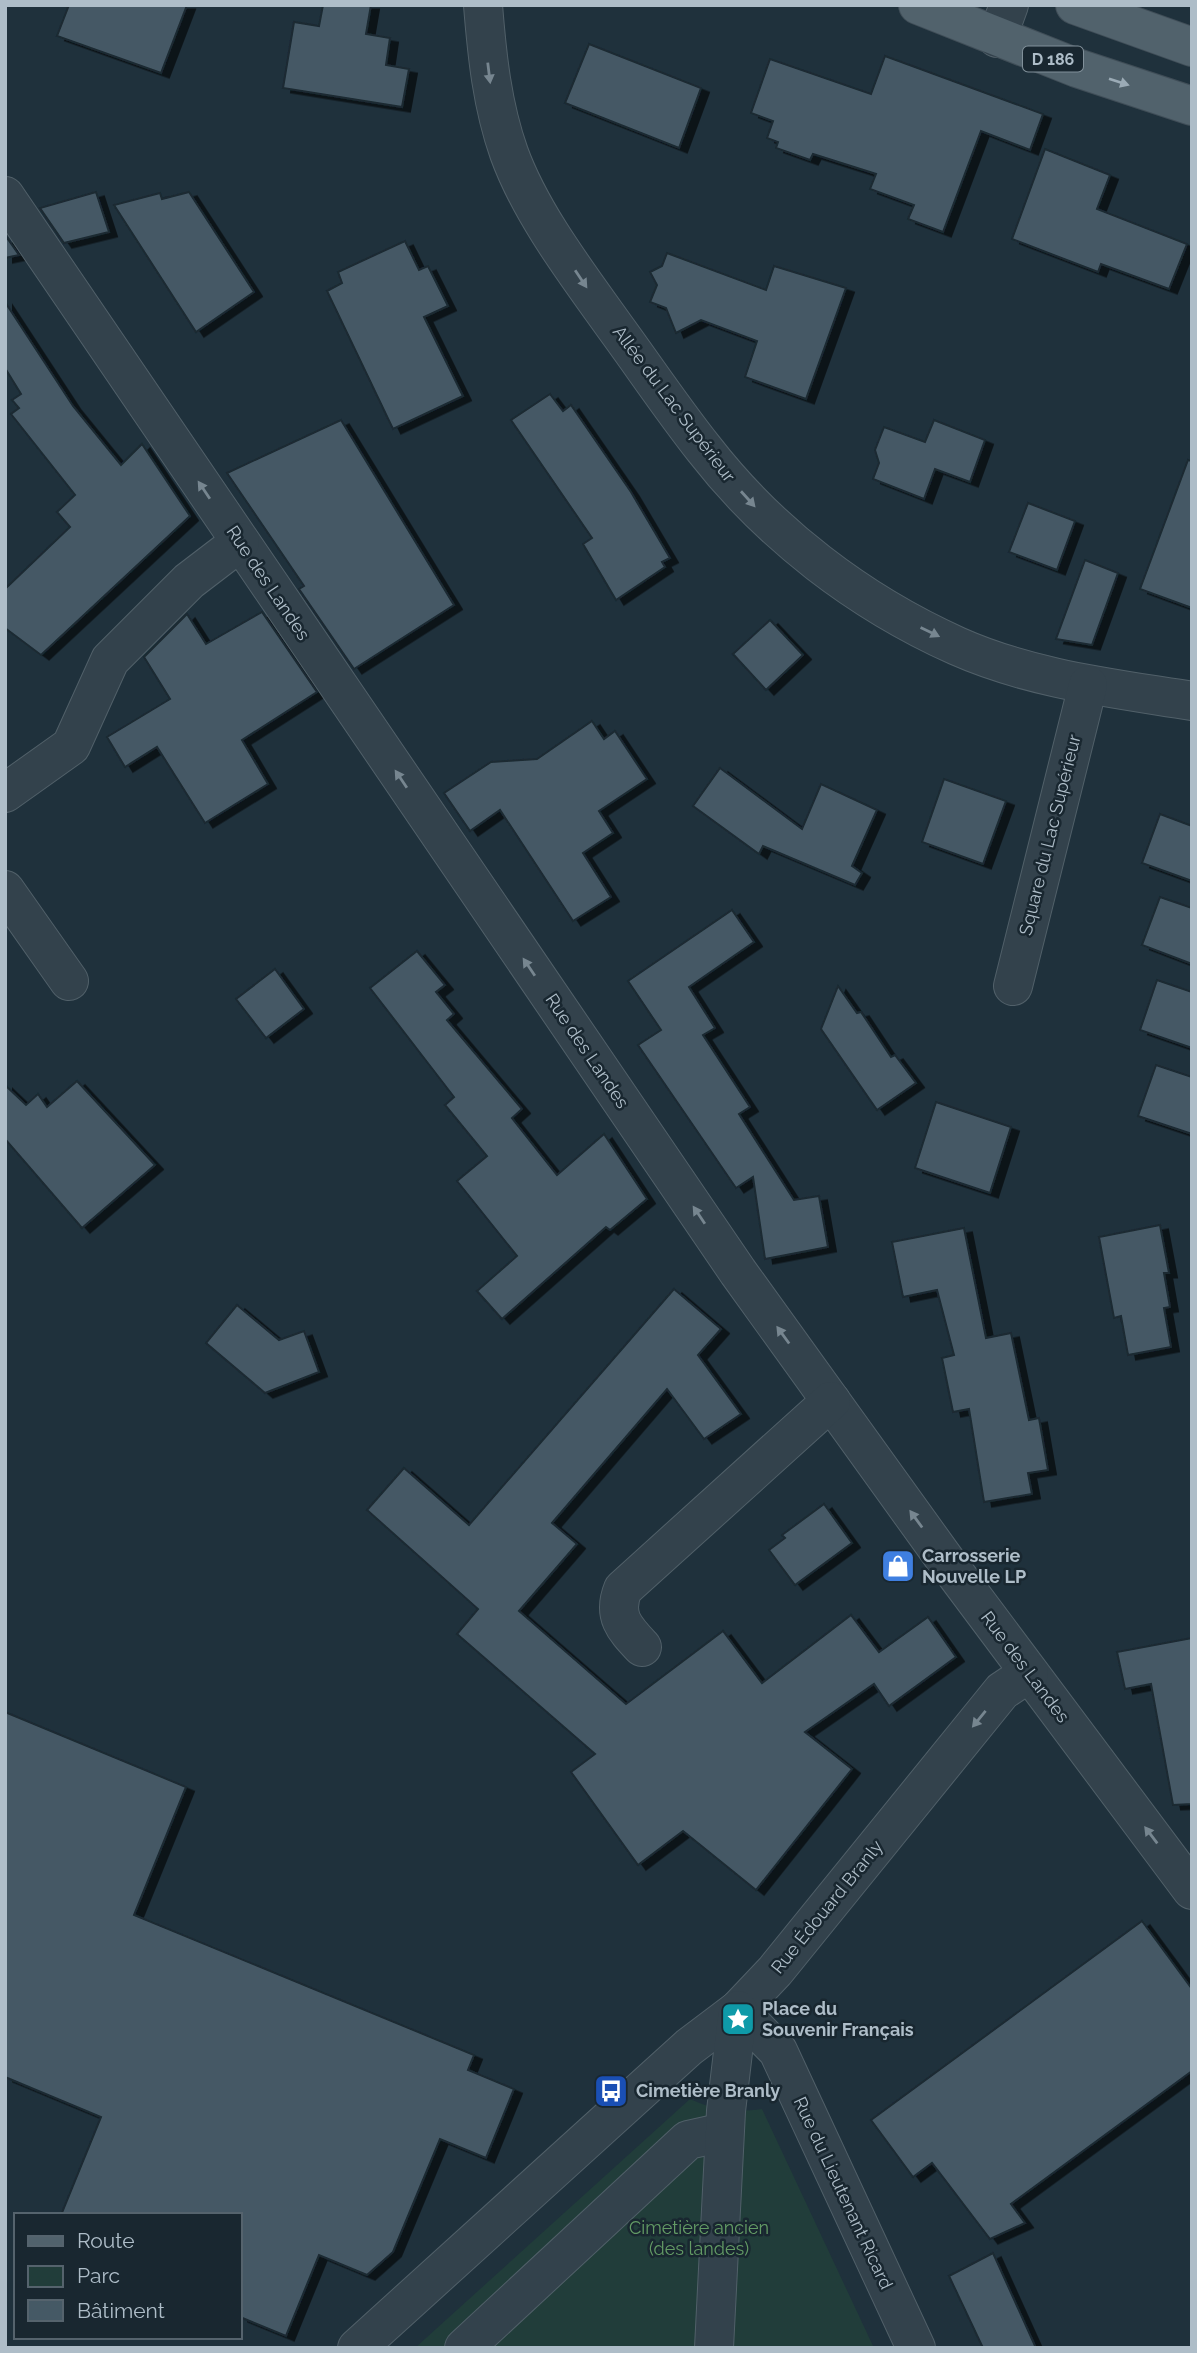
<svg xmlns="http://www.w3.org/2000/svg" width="1197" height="2353" font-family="Raleway,sans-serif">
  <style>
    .green { fill: #213d3a }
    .building { fill: #455965; stroke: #1b2932; stroke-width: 2; filter: url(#shadow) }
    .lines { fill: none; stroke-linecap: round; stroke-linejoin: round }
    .minor-casing { stroke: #516069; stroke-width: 40 }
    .major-casing { stroke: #404e58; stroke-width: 40 }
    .minor { stroke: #33424c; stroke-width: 38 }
    .major { stroke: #51626c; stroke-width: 38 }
    .oneway { fill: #778690 }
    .oneway2 { fill: #9babb6 }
    .labels { text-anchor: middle; stroke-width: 5; stroke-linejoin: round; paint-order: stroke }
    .shield { fill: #192730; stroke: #81909a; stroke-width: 2 }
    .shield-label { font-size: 16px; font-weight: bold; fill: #aebdc8 }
    .street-label { font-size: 18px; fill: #aebdc8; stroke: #192730 }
    .poi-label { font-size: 18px; font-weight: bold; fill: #aebdc8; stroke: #192730; text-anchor: start }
    .park-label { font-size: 18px; fill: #639b65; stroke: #192730 }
  </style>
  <defs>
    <filter id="shadow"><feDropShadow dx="8" dy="4.5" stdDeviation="0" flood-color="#0009"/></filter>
  </defs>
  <rect width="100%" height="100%" fill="#1f313c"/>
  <path class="green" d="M690,2099C714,2110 735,2113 762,2109L874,2348H415Z"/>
  <g class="building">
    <polygon points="69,5 187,5 161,73 57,36"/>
    <polygon points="323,5 371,5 366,34 390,38 386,65 409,69 402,107 283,88 294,22 319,26"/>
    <polygon points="589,44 701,88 679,148 565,103"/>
    <polygon points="885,56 1043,114 1030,150 981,131 943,232 908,219 914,205 870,189 876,174 813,154 810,160 776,148 778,142 767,138 773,121 751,113 770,59 871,94"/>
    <polygon points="1045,149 1110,175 1097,209 1187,244 1169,289 1101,264 1098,272 1012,239"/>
    <polygon points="96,192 109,232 64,243 40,208"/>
    <polygon points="189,192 254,292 196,332 114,205 160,193 162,199"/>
    <polygon points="5,235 19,255 5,258"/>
    <polygon points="405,241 419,270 428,266 448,306 424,317 463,396 393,429 327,291 342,283 338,272"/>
    <polygon points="667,253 766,290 774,266 846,288 806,399 745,377 757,341 701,320 676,333 666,308 650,302 657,285 650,272 662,266"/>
    <polygon points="5,302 73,406 121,465 142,444 190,516 41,655 5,628 5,589 70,527 57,512 75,495 11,414 19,408 12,400 21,394 5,368"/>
    <polygon points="550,394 563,411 571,405 631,492 670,558 662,562 665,567 616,600 583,544 592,538 511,420"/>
    <polygon points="341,420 454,605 354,669 299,589 304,586 227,473"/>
    <polygon points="934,420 985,440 970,482 935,469 924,499 873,479 879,463 875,450 884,427 925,442"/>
    <polygon points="1188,460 1192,461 1192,608 1140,589"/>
    <polygon points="1028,503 1075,521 1057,570 1009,552"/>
    <polygon points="1085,560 1118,573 1092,645 1056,639"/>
    <polygon points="262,612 317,692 242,740 268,784 205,823 157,747 125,767 107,737 170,699 144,657 187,614 206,644"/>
    <polygon points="770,620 803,655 766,690 733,654"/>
    <polygon points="592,721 604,739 615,731 647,779 599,811 613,833 583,853 611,897 573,921 500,810 470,831 444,793 491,762 537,759"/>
    <polygon points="720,768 802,829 821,784 877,810 852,866 862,873 855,885 763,846 759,854 693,806"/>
    <polygon points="944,779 1006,801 983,864 922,842"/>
    <polygon points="1160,814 1192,826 1192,881 1142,863"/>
    <polygon points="1160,897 1192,908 1192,964 1142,945"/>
    <polygon points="732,910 754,942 689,987 715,1028 703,1035 750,1107 739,1114 794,1200 819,1196 828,1247 765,1259 753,1177 736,1188 638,1045 661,1030 628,981"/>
    <polygon points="417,951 445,985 436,992 454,1014 447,1020 522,1109 512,1118 557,1175 604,1134 647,1199 610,1230 606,1227 502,1319 477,1291 517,1256 457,1181 487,1156 445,1105 454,1097 370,988"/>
    <polygon points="275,969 304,1009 266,1038 236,999"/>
    <polygon points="1157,980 1192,992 1192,1048 1140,1030"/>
    <polygon points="838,986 857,1013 861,1012 891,1057 895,1055 916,1083 877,1110 821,1029"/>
    <polygon points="1156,1065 1192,1077 1192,1134 1138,1116"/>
    <polygon points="77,1081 155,1165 82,1228 5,1139 5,1085 26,1105 38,1094 47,1107"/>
    <polygon points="936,1102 1011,1127 990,1193 915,1168"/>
    <polygon points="1160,1225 1169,1273 1164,1273 1170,1307 1164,1308 1171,1347 1128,1355 1121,1316 1114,1318 1099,1237"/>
    <polygon points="964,1228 986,1338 1011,1333 1029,1420 1039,1418 1048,1470 1028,1473 1032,1494 984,1502 969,1409 953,1412 942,1358 954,1355 937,1290 903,1297 892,1242"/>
    <polygon points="674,1289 721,1329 698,1355 741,1414 704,1439 667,1389 552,1523 577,1544 519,1611 626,1704 723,1631 762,1683 851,1615 879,1652 928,1617 956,1657 889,1706 874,1684 805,1732 852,1769 756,1890 683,1831 638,1865 571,1772 595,1754 457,1634 478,1609 367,1510 404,1468 469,1525"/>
    <polygon points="237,1305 279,1340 304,1331 319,1372 265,1393 206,1343"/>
    <polygon points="824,1504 852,1543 795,1585 769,1550 785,1538 782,1535"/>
    <polygon points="1192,1638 1192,1804 1173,1805 1151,1684 1125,1689 1117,1652"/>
    <polygon points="5,1712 186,1787 134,1915 474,2055 468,2070 514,2089 486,2158 440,2139 393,2252 367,2275 319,2255 286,2336 240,2317 240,2215 61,2215 101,2117 5,2077"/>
    <polygon points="1142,1921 1192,1989 1192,2071 1011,2204 1025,2223 990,2239 932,2163 913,2177 871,2120"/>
    <polygon points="993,2253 1036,2348 983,2348 949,2276"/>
  </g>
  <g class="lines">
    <g class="minor-casing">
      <g id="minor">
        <path d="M483,5C487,55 492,105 509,153C531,214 578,275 615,327C645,368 673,410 704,449C770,534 859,602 957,646C1031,679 1112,688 1192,701"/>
        <polyline points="997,38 1009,5"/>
        <polyline points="5,196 738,1272 946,1561 1192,1890"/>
        <polyline points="5,793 71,746 110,660 189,581 240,542"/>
        <polyline points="5,890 69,981"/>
        <polyline points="1013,986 1088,685"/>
        <path d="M642,1647C625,1629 612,1616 623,1589L831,1401"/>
        <polyline points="738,2010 778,2051 916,2348"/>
        <polyline points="357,2348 689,2047 738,2010 775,1971 1002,1691 1029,1673"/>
        <polyline points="464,2348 688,2140 724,2132"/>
        <polyline points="714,2348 726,2111 738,2010"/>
      </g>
    </g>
    <g class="major-casing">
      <g id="major">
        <polyline points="918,5 1077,68 1192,106"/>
        <polyline points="1075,5 1192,47"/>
      </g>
    </g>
    <use href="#minor" class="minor"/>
    <use href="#major" class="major"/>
  </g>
  <defs><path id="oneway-solid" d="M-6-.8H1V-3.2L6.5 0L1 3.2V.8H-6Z" transform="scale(1.75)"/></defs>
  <g class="oneway">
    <use href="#oneway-solid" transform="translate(489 73) rotate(83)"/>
    <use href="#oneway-solid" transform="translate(581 279) rotate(56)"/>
    <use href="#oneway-solid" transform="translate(204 490) rotate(-124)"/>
    <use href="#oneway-solid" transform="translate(748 499) rotate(48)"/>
    <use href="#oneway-solid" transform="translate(930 632) rotate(26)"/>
    <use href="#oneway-solid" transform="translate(401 779) rotate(-124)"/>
    <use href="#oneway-solid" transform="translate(529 967) rotate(-124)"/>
    <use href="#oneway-solid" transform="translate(699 1215) rotate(-124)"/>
    <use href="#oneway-solid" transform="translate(783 1335) rotate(-126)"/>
    <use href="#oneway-solid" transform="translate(916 1519) rotate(-126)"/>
    <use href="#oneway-solid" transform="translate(979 1719) rotate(129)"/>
    <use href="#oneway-solid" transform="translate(1151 1835) rotate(-127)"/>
  </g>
  <use class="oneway2" href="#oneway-solid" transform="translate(1119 82) rotate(18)"/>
  <defs>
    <g id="shop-square" transform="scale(1.75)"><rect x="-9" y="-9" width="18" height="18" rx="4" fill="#3f7fe0" stroke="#192730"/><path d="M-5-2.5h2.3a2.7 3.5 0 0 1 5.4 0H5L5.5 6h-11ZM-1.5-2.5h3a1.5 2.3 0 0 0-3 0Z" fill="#fff"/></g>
    <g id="sight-square" transform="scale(1.75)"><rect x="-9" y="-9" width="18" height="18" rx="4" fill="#0f9aa8" stroke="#192730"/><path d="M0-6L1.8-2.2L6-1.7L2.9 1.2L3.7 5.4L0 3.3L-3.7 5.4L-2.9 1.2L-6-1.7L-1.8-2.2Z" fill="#fff"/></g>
    <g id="bus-square" transform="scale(1.75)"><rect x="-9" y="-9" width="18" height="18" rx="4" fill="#1a4fb4" stroke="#192730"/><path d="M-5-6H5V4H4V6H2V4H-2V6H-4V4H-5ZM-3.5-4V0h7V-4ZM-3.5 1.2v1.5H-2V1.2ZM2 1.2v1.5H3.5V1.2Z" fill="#fff"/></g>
  </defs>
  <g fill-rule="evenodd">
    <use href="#shop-square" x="898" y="1566"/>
    <use href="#sight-square" x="738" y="2019"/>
    <use href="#bus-square" x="611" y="2091"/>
  </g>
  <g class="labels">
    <rect class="shield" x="1023" y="46.5" width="60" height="25" rx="5"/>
    <g class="shield-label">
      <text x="1053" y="65">D 186</text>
    </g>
    <g class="street-label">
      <text transform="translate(674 404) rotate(53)" y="6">Allée du Lac Supérieur</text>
      <text transform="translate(268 583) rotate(56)" y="6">Rue des Landes</text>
      <text transform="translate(1050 835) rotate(-76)" y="6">Square du Lac Supérieur</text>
      <text transform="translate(587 1051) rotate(56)" y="6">Rue des Landes</text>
      <text transform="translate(1025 1667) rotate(53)" y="6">Rue des Landes</text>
      <text transform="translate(827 1907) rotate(-51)" y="6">Rue Édouard Branly</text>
      <text transform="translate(843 2193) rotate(65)" y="6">Rue du Lieutenant Ricard</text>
    </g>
    <g class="poi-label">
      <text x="922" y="1562">Carrosserie<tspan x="922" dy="21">Nouvelle LP</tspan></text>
      <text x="762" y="2015">Place du<tspan x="762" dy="21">Souvenir Français</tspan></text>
      <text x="636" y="2097">Cimetière Branly</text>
    </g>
    <g class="park-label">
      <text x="699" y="2234">Cimetière ancien<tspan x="699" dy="21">(des landes)</tspan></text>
    </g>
  </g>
  <rect width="1197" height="2353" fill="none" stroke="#aebdc8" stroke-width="14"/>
  <rect x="14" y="2213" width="228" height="126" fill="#192730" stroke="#55636d" stroke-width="2"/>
  <rect x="28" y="2236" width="35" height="10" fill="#51626c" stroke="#55636d" stroke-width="2"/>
  <text x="77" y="2248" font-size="21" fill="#aebdc8">Route</text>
  <rect x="28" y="2266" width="35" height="21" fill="#213d3a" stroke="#55636d" stroke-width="2"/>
  <text x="77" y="2283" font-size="21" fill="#aebdc8">Parc</text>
  <rect x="28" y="2300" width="35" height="21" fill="#455965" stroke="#55636d" stroke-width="2"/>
  <text x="77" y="2318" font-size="21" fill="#aebdc8">Bâtiment</text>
</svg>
